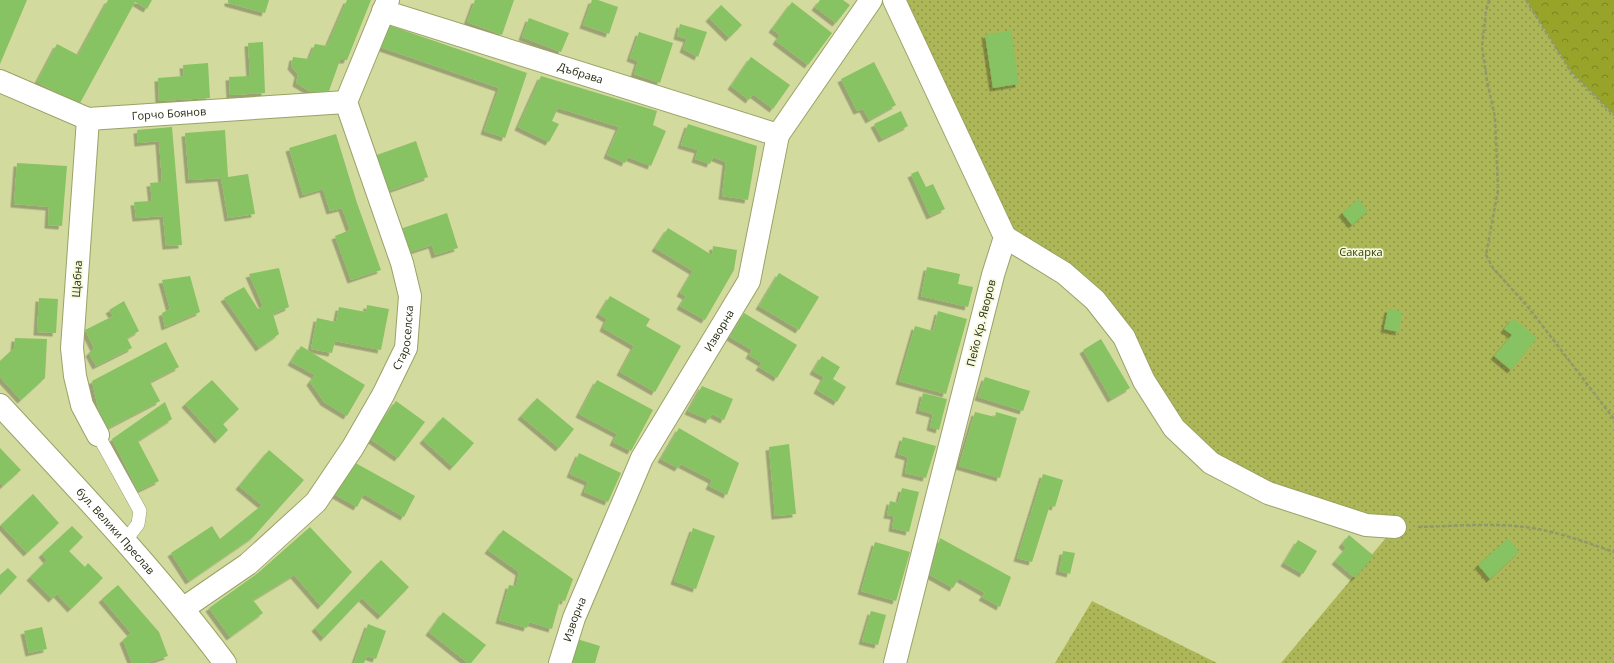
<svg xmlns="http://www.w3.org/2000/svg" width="1614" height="663" font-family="'Open Sans',sans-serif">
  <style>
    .forest { fill: url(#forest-crowns) }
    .garden { fill: url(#garden-dots) }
    .building { fill: #87c263; filter: url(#shadow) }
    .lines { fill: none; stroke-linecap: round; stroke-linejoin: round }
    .service-casing { stroke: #9aa266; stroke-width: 14 }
    .minor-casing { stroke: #9aa266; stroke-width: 24 }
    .secondary-casing { stroke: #9aa266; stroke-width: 24 }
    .path { stroke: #929969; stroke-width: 2.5; stroke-dasharray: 4 2; stroke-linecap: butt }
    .service { stroke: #fff; stroke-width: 13 }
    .minor { stroke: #fff; stroke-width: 22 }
    .secondary { stroke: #fff; stroke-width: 22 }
    .labels { text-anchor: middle; stroke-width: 3.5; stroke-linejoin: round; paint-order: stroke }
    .street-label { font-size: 11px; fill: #272a11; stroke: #f4f9da }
    .park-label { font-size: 11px; fill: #323705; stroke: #f4f9da }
  </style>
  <defs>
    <pattern id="forest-crowns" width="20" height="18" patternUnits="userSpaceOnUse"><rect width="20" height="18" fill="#98a329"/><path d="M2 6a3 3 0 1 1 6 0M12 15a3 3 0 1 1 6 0" fill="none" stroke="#7c8522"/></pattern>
    <pattern id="garden-dots" width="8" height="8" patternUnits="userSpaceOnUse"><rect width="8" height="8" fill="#adb758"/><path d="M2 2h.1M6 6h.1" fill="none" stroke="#8d9547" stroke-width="1.8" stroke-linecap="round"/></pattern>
    <filter id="shadow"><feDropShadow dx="-3.5" dy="3.5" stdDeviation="0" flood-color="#0004"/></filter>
  </defs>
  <rect width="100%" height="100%" fill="#d2db9d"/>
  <polygon class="forest" points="1526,0 1614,0 1614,115 1571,72"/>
  <g class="garden">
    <polygon points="894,0 1526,0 1571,72 1614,115 1614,663 1281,663 1395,527 1211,463 1124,337 1005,237"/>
    <polygon points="1092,601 1217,663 1055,663"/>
  </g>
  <g class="building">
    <polygon points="0,0 27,0 0,64"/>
    <polygon points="108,0 152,0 147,9 135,2 79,105 37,82 57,44 78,55"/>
    <polygon points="228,0 269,0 265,13 228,3"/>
    <polygon points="347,0 371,0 347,60 340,60 329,91 311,92 296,83 298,74 291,66 293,57 309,59 315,44 327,46"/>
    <polygon points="475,0 514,0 502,35 467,22"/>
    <polygon points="592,0 598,0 618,7 609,34 583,25"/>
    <polygon points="820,0 843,0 850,5 836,23 815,7"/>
    <polygon points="792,2 832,33 808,65 776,41 780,35 772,29"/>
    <polygon points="721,5 742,25 729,38 709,18"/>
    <polygon points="529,18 569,33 561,52 522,37"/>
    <polygon points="680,24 707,32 698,57 683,49 687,39 677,36"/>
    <polygon points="388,25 527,73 505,138 484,131 499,88 380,47"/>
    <polygon points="1011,30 1019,84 993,88 985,35"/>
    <polygon points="639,32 673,43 660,83 634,74 638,61 630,58"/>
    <polygon points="263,42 265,93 230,95 229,77 250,76 248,43"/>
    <polygon points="751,57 790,85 773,109 753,94 749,100 731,86"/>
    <polygon points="874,62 896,105 869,120 863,109 857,111 841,79"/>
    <polygon points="208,63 210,98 159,101 158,78 184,76 183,65"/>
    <polygon points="541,76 657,111 653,125 666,131 651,166 628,157 625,163 607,155 619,127 558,108 552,121 559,124 549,142 518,127"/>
    <polygon points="901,111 908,126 882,139 874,124"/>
    <polygon points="688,124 757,146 748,200 722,196 726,162 713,157 710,164 695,159 698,150 681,145"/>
    <polygon points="172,127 182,245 166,246 163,216 136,218 134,202 152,201 150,183 162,182 159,141 138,143 137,130"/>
    <polygon points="225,130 228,177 248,174 255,214 228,218 221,178 189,180 185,133"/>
    <polygon points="336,134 357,203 381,270 351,280 335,236 350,230 342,208 330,211 323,189 303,195 289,148"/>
    <polygon points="416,141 428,177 386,192 374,156"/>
    <polygon points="17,163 67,166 62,226 48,225 49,207 14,204"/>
    <polygon points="918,171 926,187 933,184 945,209 930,216 911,174"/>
    <polygon points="1358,199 1368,211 1352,225 1342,213"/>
    <polygon points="447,213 458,248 435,255 432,245 407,253 400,229"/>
    <polygon points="668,228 712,255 713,246 737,250 734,270 705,320 680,306 686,296 680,293 693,271 655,248"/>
    <polygon points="927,267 960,274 958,284 973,287 968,307 921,296"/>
    <polygon points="279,268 289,307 273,314 279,334 259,348 224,298 244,287 258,309 263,306 249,274"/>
    <polygon points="779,273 819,297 799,330 759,306"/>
    <polygon points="190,276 200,312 165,327 162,313 170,309 162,280"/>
    <polygon points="610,296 650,319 646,326 681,346 655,392 620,372 634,346 603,328 607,319 599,314"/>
    <polygon points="39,298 58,299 56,333 37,332"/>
    <polygon points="124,301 139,331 127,338 132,348 96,366 89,353 94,348 85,330 113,316 109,310"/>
    <polygon points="367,305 389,309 381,350 335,341 332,353 311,349 317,318 336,322 339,307 366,312"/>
    <polygon points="1388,309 1402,311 1399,332 1384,329"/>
    <polygon points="938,311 967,319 946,394 899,381 915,326 933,331"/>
    <polygon points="744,313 797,345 777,378 759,367 762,363 749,355 752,350 730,337"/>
    <polygon points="1513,318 1537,338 1511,370 1494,356 1512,335 1504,329"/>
    <polygon points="15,338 47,339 45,378 21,400 0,377 0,361 14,348"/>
    <polygon points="1101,339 1130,388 1111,399 1083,350"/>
    <polygon points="166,342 179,367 150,382 160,401 106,429 100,417 92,381"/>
    <polygon points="301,346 365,385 347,416 324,402 310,382 315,375 291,362"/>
    <polygon points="822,356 840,367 833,379 846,387 837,402 817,390 824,377 813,371"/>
    <polygon points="985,377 1030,391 1023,411 978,397"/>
    <polygon points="212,380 239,409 223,424 228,430 218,440 185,404"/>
    <polygon points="597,380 653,410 631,451 613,442 617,434 579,414"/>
    <polygon points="702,386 733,399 724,420 712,414 709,420 688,411"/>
    <polygon points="923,393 947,399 939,430 930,427 933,414 919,410"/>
    <polygon points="537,398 574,429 559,448 521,416"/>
    <polygon points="396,401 425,422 398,458 369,438"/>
    <polygon points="165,402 172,419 138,441 159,481 138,491 112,439"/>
    <polygon points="975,412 995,417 996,412 1017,418 1000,478 959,466"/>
    <polygon points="443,417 474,443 453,467 423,440"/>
    <polygon points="679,428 739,463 727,495 709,486 712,480 681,464 678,468 661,459"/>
    <polygon points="903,437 936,446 926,478 905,473 908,457 898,454"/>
    <polygon points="789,444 796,514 775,516 769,447"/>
    <polygon points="0,448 21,470 3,486 0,482"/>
    <polygon points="269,450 304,480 253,537 189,581 171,553 212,526 220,539 262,505 239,486"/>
    <polygon points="579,453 621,473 608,502 584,492 588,482 570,474"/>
    <polygon points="352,461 415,496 404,517 364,494 357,507 334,494"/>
    <polygon points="1043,474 1063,480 1055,507 1050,505 1032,562 1017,558"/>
    <polygon points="902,488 919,492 909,532 892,528 894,516 887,515 890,501 898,503"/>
    <polygon points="33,494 59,523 27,553 1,525"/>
    <polygon points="72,526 83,537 69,551 85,567 88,563 103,578 71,609 57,594 52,599 30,577 47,560 42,554"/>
    <polygon points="310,527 352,572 321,606 294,575 253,600 263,613 230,637 209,608 258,573"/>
    <polygon points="693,528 715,536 696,589 674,581"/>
    <polygon points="503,530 573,579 565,601 560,600 552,629 529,622 527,628 499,620 509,585 516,586 519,572 488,550"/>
    <polygon points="1349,535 1374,556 1355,578 1335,561 1346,548 1342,544"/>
    <polygon points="940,538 1011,577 1000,607 982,597 985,593 959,578 953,588 930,575"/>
    <polygon points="1508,538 1519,552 1490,579 1478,565"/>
    <polygon points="1298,540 1317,551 1303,574 1284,563"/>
    <polygon points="875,542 910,552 896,601 861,591"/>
    <polygon points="1063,551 1075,553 1070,574 1059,571"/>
    <polygon points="381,560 409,587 381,616 362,598 324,638 315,628"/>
    <polygon points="8,568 17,577 0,595 0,575"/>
    <polygon points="118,585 159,632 168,656 147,663 132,663 123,640 131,633 102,599"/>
    <polygon points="871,611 886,615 878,645 862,641"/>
    <polygon points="443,612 486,645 471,663 468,663 429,632"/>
    <polygon points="368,624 386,631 376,659 367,656 364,663 354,663"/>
    <polygon points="42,627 47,649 29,653 24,631"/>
    <polygon points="577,639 600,646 595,663 570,663"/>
  </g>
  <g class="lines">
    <g class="service-casing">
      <polyline id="service" points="98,435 140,511 138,524 126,540"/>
    </g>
    <g class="minor-casing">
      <g id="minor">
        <polyline points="894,0 1005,237 993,275 895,663"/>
        <path id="s1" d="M383,11L778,135"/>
        <path id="s2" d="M0,81L88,119L346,102"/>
        <polyline points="88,119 72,348 75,376 82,405 98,435"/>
        <polyline points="1005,237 1064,273 1095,300 1124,337 1144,381 1174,428 1211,463 1268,493 1366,525 1395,527"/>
        <path id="s3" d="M184,608L248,564L316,502L353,447L383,395L406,348L410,296L402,263L346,102L388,0"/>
        <path id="s4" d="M560,663L574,618L642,458L749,281L778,135L871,0"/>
      </g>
    </g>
    <g class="secondary-casing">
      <g id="secondary">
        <path id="s5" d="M0,405C78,489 156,571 225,663"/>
      </g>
    </g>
    <g class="path">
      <polyline points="1489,0 1486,11 1482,47 1487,81 1495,117 1498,190 1486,255 1493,268 1528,307 1614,419"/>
      <polyline points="1526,0 1571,72 1614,115"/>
      <path d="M1418,527C1453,526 1490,523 1525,527C1556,531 1585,542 1614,552"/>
    </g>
    <use href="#service" class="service"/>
    <use href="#minor" class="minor"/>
    <use href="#secondary" class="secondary"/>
  </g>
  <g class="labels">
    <g class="street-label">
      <text dy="4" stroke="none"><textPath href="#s1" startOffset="207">Дъбрава</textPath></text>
      <text dy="4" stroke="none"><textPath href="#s2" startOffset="177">Горчо Боянов</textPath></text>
      <text transform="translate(77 279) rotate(-86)" y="4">Щабна</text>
      <text transform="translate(981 323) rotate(-76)" y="4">Пейо Кр. Яворов</text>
      <text dy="4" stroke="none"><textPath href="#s4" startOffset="370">Изворна</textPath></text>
      <text dy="4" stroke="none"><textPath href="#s3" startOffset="358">Староселска</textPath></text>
      <text dy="4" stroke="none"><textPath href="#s5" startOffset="171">бул. Велики Преслав</textPath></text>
      <text dy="4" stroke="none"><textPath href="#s4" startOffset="46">Изворна</textPath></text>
    </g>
    <g class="park-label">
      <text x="1361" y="256">Сакарка</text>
    </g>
  </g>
</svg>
